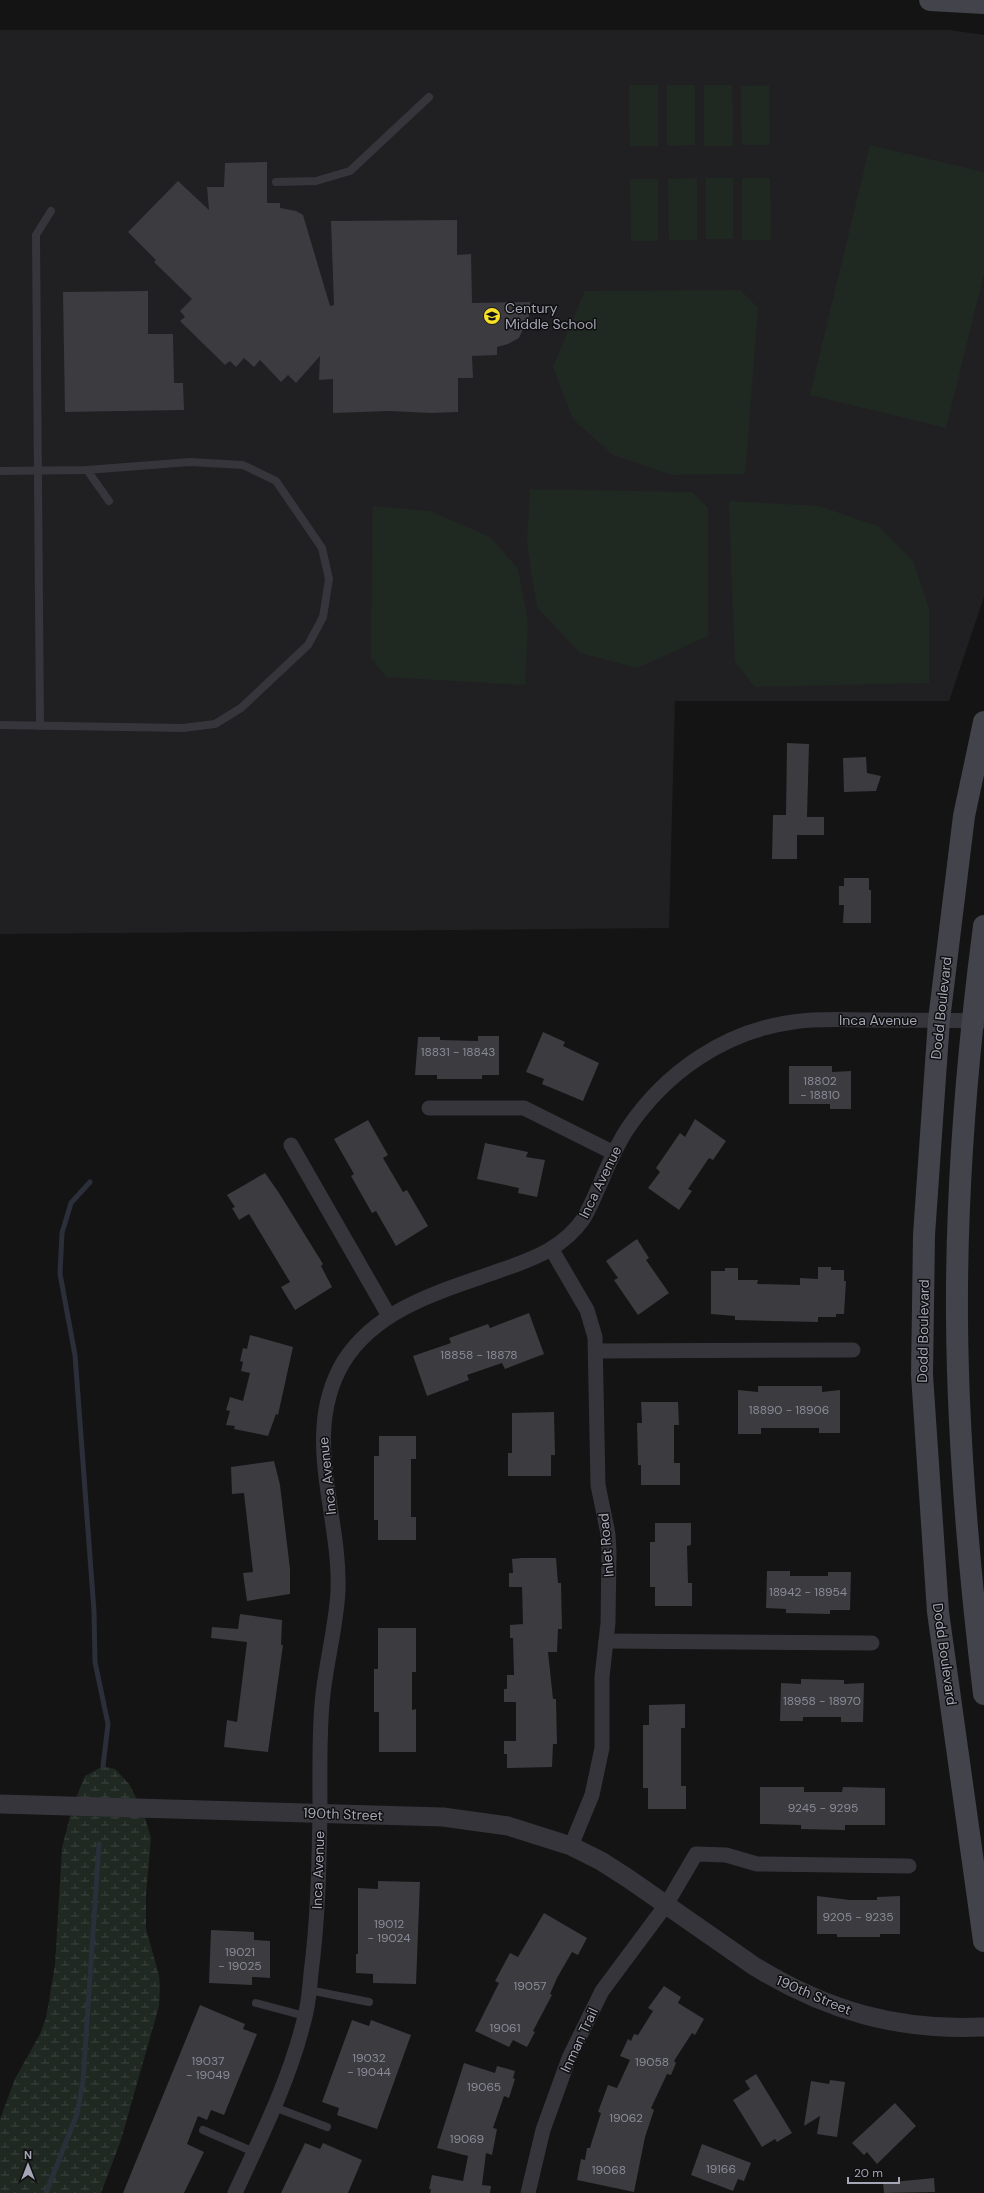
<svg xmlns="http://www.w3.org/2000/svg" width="984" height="2193" font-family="'DM Sans',sans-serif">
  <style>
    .built { fill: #202022 }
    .wetland { fill: url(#wetland-marsh) }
    .garden { fill: #202822 }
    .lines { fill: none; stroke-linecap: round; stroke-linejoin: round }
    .stream { stroke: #2a2f39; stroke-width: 5 }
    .building { fill: #3b3b40 }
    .service { stroke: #35353b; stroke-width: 8 }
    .minor { stroke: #35353b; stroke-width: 15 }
    .tertiary { stroke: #35353b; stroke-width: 19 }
    .secondary { stroke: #42434b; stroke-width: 22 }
    .labels { text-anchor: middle; stroke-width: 3; stroke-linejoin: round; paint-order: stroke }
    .number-label { font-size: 12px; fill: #8a8b98 }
    .poi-label { font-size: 14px; fill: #a5a6b6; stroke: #0f0f10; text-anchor: start }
    .street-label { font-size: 14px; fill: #a5a6b6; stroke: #0f0f10 }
  </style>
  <defs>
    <pattern id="wetland-marsh" width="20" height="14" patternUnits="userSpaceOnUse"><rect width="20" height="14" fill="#202822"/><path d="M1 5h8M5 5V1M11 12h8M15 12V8" fill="none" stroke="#3d4440"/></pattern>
  </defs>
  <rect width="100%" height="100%" fill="#141415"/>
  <polygon class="built" points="0,30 949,30 984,35 984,597 949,701 675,701 669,928 0,934"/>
  <polygon class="wetland" points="103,1766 115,1769 129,1784 143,1811 151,1838 146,1895 146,1929 159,1975 160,1987 159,2006 121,2140 101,2193 0,2193 0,2119 15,2079 40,2034 46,2018 55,1965 62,1848 73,1805 85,1776"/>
  <g class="garden">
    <polygon points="629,85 658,85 658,146 630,146"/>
    <polygon points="667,85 695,85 695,145 667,146"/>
    <polygon points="704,85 732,85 733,146 704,146"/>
    <polygon points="769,85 770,145 742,145 741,86"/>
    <polygon points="870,145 984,172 984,273 946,428 810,395"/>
    <polygon points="697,178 697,240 669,240 668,179"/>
    <rect x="706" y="178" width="27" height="61"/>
    <polygon points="742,178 770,178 771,240 742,240"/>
    <polygon points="630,179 658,179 658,241 631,241"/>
    <polygon points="740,290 758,308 745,474 672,475 613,455 573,419 553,367 585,291"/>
    <polygon points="530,489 692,492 708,508 708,636 637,668 580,653 537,607 527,543"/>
    <polygon points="729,501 819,506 878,526 913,561 929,609 929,683 755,687 735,662"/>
    <polygon points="373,506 430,511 490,537 518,569 528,622 525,685 386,677 371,658"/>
  </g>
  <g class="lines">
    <g class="stream">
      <polyline points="90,1182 71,1203 62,1233 60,1274 75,1355 94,1611 95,1662 108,1724 103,1766"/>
      <polyline points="46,2193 77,2114 83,2082 99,1844"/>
    </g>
  </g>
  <g class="building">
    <polygon points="267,162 267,203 280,203 280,208 296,211 303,215 330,306 334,305 331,221 457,220 457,255 471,254 472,303 530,302 530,314 519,338 508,344 497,347 497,355 472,356 473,378 458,378 458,412 431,413 390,411 333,413 333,379 319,380 320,356 296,383 288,375 281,382 260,360 254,367 244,358 236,367 230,361 225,365 180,321 185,317 180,311 192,299 154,262 156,260 128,232 178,181 209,210 207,187 224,187 225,163"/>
    <polygon points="148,291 148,334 173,334 174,383 183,383 184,410 65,412 63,292"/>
    <polygon points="787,743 809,744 807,817 824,817 824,835 797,835 797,859 772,859 773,815 786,815"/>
    <polygon points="866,757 867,773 881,776 876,791 844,792 843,758"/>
    <polygon points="844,878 869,878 869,890 871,890 871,923 843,923 844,905 839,905 839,886 844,886"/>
    <polygon points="543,1032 565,1042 563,1046 599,1063 583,1101 542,1084 544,1079 526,1072"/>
    <polygon points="478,1036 499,1036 499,1075 482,1075 482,1079 437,1079 437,1075 415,1075 418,1037 440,1037 440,1040 478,1041"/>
    <polygon points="789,1066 832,1066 832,1072 851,1071 851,1109 830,1109 830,1104 789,1104"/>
    <polygon points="695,1119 726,1141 713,1160 709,1158 688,1189 692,1191 679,1210 648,1188 660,1172 656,1168 680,1133 685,1137"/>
    <polygon points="368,1120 388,1155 383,1158 403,1192 407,1190 428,1226 396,1246 376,1211 372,1213 351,1176 354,1174 334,1139"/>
    <polygon points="485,1143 528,1152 526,1157 545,1160 537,1197 518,1193 519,1188 477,1179"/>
    <polygon points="265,1173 279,1193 323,1264 321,1266 332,1287 295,1310 281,1287 290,1282 249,1214 239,1220 232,1208 235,1207 227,1195"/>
    <polygon points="637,1239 649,1258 646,1260 669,1293 638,1315 614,1280 618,1278 606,1261"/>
    <polygon points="818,1267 831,1267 831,1270 844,1270 844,1281 846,1281 844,1314 836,1314 836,1317 818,1317 818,1322 735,1320 735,1316 711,1314 711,1271 725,1271 725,1268 738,1268 738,1280 758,1280 757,1284 800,1285 800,1278 818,1279"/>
    <polygon points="529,1313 544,1354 505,1369 502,1363 467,1375 469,1380 427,1396 413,1356 451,1343 449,1338 488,1324 490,1328"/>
    <polygon points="250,1335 293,1347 278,1415 276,1414 268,1436 234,1429 235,1426 226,1425 230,1411 226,1410 230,1397 243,1401 250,1373 241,1371 243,1362 240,1361 243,1348 247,1349"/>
    <polygon points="758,1386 822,1386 822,1392 840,1390 840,1433 819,1433 819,1428 761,1428 761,1434 738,1434 738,1390 758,1392"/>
    <polygon points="641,1402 678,1402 679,1425 674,1425 674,1463 680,1463 680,1485 641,1485 641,1465 638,1465 637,1423 642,1423"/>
    <polygon points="554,1412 555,1455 551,1455 551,1476 508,1476 508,1453 512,1453 512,1413"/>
    <polygon points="379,1436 416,1436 416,1459 411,1459 411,1517 416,1517 416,1540 378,1540 378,1520 374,1520 374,1456 379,1456"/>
    <polygon points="274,1461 280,1485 290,1569 290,1594 247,1601 243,1573 253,1572 244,1493 232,1494 231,1467"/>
    <polygon points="655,1523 691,1523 691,1545 687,1546 688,1583 692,1583 692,1606 655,1606 655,1587 650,1587 650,1542 655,1542"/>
    <polygon points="522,1558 556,1558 558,1583 561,1583 562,1629 558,1629 557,1652 548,1652 553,1699 556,1699 557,1744 553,1744 552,1767 507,1768 507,1754 504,1754 504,1741 516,1741 516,1702 504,1702 504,1689 507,1689 507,1675 514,1675 513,1638 510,1638 510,1625 523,1624 522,1587 509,1587 509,1573 513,1573 512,1559"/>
    <polygon points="767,1571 790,1571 790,1576 828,1576 828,1572 851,1572 850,1610 830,1610 830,1614 786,1613 786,1609 766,1608"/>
    <polygon points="240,1614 282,1620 281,1645 283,1645 268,1752 224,1747 227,1720 237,1722 247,1642 211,1638 212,1627 238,1629"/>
    <polygon points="378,1628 416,1628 416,1672 412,1672 412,1710 416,1709 416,1752 379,1752 379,1712 374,1712 374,1669 378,1669"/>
    <polygon points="801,1679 844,1680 844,1684 864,1683 863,1722 841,1722 841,1717 803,1717 803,1721 780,1721 781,1683 801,1684"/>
    <polygon points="685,1704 685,1728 681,1728 681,1786 686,1786 686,1809 648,1809 648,1788 643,1788 643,1725 649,1725 649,1705"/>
    <polygon points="760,1787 804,1787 804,1792 842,1792 843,1787 885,1788 885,1825 845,1825 845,1830 801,1829 801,1825 760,1824"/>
    <polygon points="378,1881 420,1882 416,1984 373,1983 373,1974 356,1973 356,1954 358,1954 358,1888 378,1889"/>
    <polygon points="817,1896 850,1900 877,1900 877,1897 900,1896 900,1934 880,1934 880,1937 837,1937 837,1934 817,1934"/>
    <polygon points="544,1913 587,1938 578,1955 572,1952 557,1978 550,1994 552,1995 533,2031 535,2032 527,2047 513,2040 509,2047 475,2031 499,1983 495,1981 510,1953 518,1957"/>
    <polygon points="211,1930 254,1932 254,1940 270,1941 270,1978 252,1977 252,1985 209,1983"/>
    <polygon points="664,1986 681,1997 678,2003 704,2019 695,2035 692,2033 674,2061 676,2063 671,2075 667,2074 651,2108 654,2110 645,2137 634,2192 577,2180 581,2159 585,2160 587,2148 590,2148 592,2141 601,2113 598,2112 608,2085 617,2088 630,2060 620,2056 628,2039 631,2041 634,2034 638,2035 653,2011 648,2008"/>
    <polygon points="200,2005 245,2024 243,2029 257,2034 224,2115 211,2110 207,2120 198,2116 187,2144 204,2152 184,2193 123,2193"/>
    <polygon points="352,2020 369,2026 371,2020 411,2035 377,2129 337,2115 339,2108 322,2102"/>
    <polygon points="464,2063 495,2073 497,2066 515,2071 513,2078 515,2079 509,2098 504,2096 493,2128 497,2129 492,2155 486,2153 482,2185 491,2186 490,2193 430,2193 431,2189 429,2189 432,2175 463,2181 468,2156 437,2148"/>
    <polygon points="756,2074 792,2133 777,2142 775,2139 762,2147 733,2100 750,2089 745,2081"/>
    <polygon points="830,2080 845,2082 837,2137 817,2134 820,2116 804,2126 811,2081 829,2084"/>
    <polygon points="895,2103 916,2126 877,2164 867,2152 864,2155 852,2143"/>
    <polygon points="305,2143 320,2149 323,2143 362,2160 348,2193 281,2193"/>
    <polygon points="702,2144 751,2163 744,2181 738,2179 733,2191 691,2175"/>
    <polygon points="934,2178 935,2192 884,2193 883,2183"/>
  </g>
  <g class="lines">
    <g class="service">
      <polyline points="276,182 316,181 350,171 429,97"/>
      <polyline points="87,470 109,501"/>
      <polyline points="0,471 87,470 190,462 243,465 276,481 322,548 329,579 323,617 308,645 241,708 215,724 183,728 0,725"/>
      <polyline points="40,726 36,235 51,211"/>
      <polyline points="309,1990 369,2002"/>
      <polyline points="256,2003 305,2016"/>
      <polyline points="274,2107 327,2127"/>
      <polyline points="203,2130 254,2152"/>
    </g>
    <g class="minor">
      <polyline points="429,1108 524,1108 614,1153"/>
      <polyline points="291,1145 389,1316"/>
      <polyline points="552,1250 587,1310 595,1337 598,1485 608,1534 609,1552 608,1623 602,1677 602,1748 592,1795 571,1846"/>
      <polyline points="596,1351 853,1350"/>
      <polyline points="606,1641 872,1643"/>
      <path d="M235,2193C262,2135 292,2075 306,2012C309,1999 310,1986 311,1973C318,1920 319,1866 320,1813C320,1777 319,1740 322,1704C325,1666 336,1629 338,1591C341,1514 300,1433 344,1361C379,1306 446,1290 504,1269C536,1258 564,1247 584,1218C600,1189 609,1156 628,1128C666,1072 725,1031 793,1022C819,1018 846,1020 872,1020C909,1020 947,1020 984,1021"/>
      <polyline points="528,2193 543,2130 569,2058 602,1991 666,1905 696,1854 726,1855 757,1864 909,1866"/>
    </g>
    <path class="tertiary" d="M0,1804L443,1817L508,1826L571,1846L601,1861L629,1879L754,1966C827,2011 898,2031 984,2027"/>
    <g class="secondary">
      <polyline points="930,0 984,3"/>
      <polyline points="984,722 964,816 939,1020 924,1235 922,1375 938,1612 984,1941"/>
      <path d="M984,926C967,1056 956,1188 957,1320C958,1445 969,1570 984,1694"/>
    </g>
  </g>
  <defs>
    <g id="school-disc" transform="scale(0.9)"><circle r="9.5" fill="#f6e02b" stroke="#0f0f10"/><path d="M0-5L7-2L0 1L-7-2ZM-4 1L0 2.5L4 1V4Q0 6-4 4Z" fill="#111"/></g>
  </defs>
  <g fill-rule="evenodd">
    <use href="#school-disc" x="492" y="316"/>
  </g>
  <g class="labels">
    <g class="number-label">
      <text x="458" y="1056">18831 - 18843</text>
      <text x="820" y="1085">18802<tspan x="820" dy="14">- 18810</tspan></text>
      <text x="479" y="1359">18858 - 18878</text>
      <text x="789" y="1414">18890 - 18906</text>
      <text x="808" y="1596">18942 - 18954</text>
      <text x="822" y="1705">18958 - 18970</text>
      <text x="823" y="1812">9245 - 9295</text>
      <text x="858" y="1921">9205 - 9235</text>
      <text x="389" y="1928">19012<tspan x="389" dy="14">- 19024</tspan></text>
      <text x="240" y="1956">19021<tspan x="240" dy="14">- 19025</tspan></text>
      <text x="530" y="1990">19057</text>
      <text x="505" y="2032">19061</text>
      <text x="369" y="2062">19032<tspan x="369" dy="14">- 19044</tspan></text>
      <text x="208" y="2065">19037<tspan x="208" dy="14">- 19049</tspan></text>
      <text x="652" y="2066">19058</text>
      <text x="484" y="2091">19065</text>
      <text x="626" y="2122">19062</text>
      <text x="467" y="2143">19069</text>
      <text x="721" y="2173">19166</text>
      <text x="609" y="2174">19068</text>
    </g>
    <g class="poi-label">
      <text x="505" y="313">Century<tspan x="505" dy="16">Middle School</tspan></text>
    </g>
    <g class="street-label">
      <text transform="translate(941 1008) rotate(-84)" y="5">Dodd Boulevard</text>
      <text x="878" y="1025">Inca Avenue</text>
      <text transform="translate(600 1182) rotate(-64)" y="5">Inca Avenue</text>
      <text transform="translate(923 1331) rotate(-89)" y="5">Dodd Boulevard</text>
      <text transform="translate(327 1476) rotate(-96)" y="5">Inca Avenue</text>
      <text transform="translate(606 1545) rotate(-95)" y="5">Inlet Road</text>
      <text transform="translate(945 1654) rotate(82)" y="5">Dodd Boulevard</text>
      <text transform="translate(343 1814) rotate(2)" y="5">190th Street</text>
      <text transform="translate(318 1870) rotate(-88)" y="5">Inca Avenue</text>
      <text transform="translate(814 1995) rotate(23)" y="5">190th Street</text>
      <text transform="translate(579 2040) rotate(-65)" y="5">Inman Trail</text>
    </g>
  </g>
  <g transform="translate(28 2165)" stroke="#0f0f10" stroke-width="3" paint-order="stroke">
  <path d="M0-3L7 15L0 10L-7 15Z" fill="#a5a6b6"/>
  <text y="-6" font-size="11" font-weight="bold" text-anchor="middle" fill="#a5a6b6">N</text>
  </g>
  <path d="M848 2177v6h51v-6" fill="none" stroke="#a5a6b6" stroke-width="2"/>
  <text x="854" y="2177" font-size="12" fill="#a5a6b6" stroke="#0f0f10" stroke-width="3" paint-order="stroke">20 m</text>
</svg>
